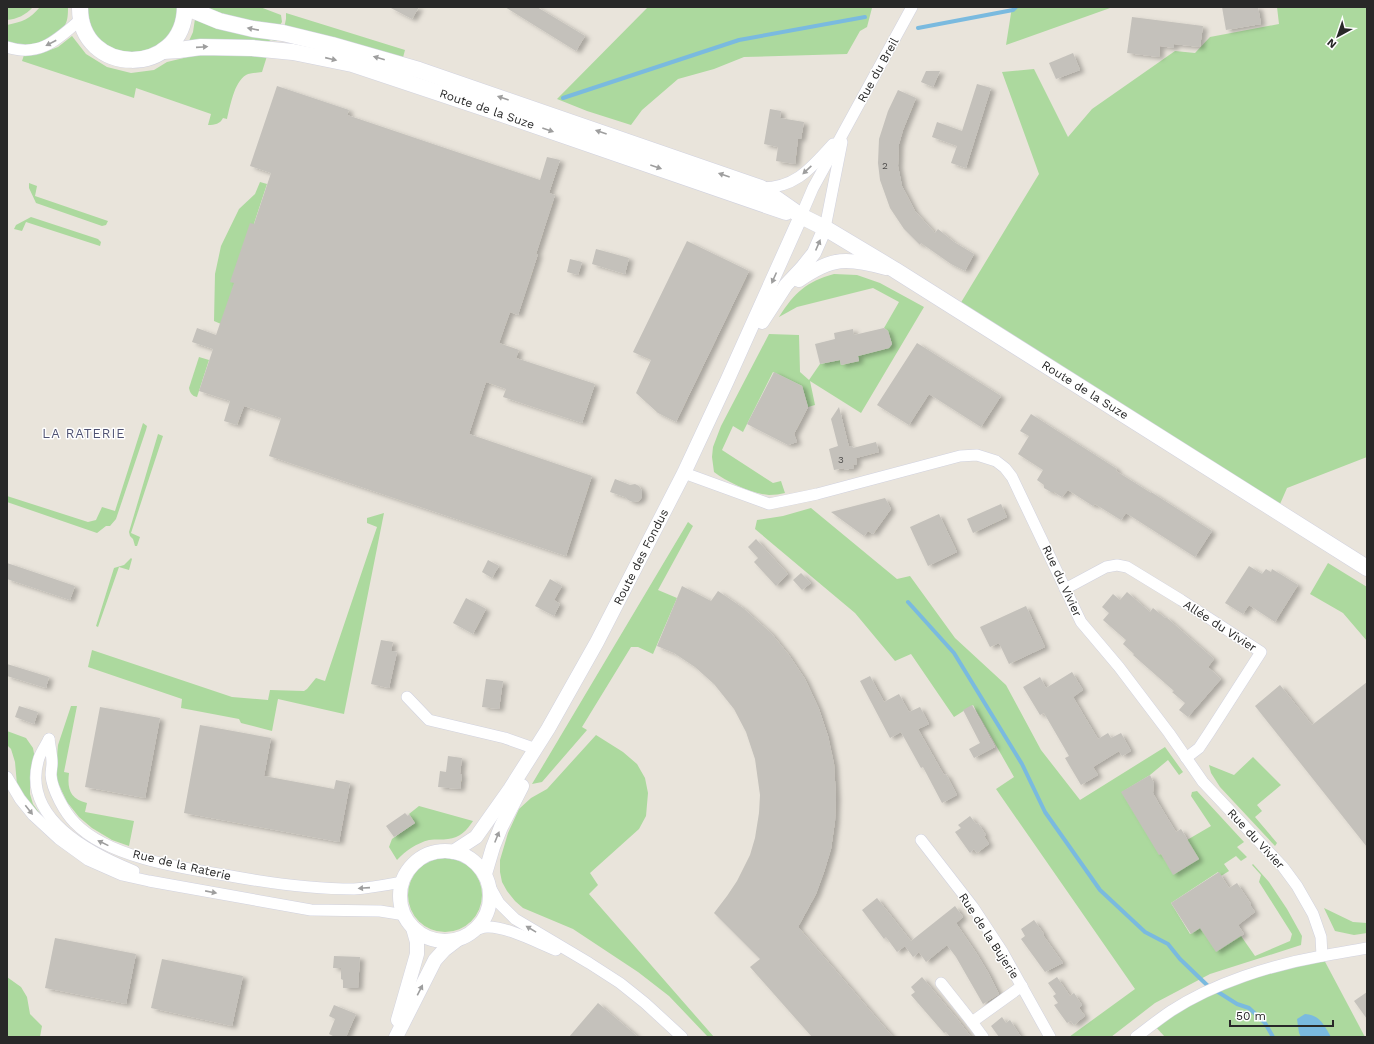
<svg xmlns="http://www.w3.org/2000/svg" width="1374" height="1044" font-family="'Work Sans',sans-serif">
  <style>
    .green { fill: #acd99e }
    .water { fill: #7abadf }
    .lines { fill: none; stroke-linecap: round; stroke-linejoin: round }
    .stream { stroke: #7abadf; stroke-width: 4 }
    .building { fill: #c4c1bb; filter: url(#shadow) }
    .minor-casing { stroke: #d1d2df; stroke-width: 12 }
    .tertiary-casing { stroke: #d1d2df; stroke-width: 15 }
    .secondary-casing { stroke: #d1d2df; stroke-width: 17 }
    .minor { stroke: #fff; stroke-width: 11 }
    .tertiary { stroke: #fff; stroke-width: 14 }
    .secondary { stroke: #fff; stroke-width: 16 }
    .oneway { fill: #9e9e9e }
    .labels { text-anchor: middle; stroke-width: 3; stroke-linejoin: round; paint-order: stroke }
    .number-label { font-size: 10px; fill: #4f4e4d }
    .street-label { font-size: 12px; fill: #282828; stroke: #fff }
    .neighbourhood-label { font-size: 13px; letter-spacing: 1px; fill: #4e5172; stroke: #fff }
  </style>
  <defs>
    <filter id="shadow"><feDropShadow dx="4.5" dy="2.5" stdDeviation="2" flood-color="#0004"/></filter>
  </defs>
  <rect width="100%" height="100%" fill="#e9e4db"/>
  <g class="green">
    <path d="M7,7H33C26,15 17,19 7,20Z"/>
    <path d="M40,7H68C68,13 68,20 65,25C59,36 37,46 25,46C19,46 13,44 7,43V25C22,22 30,19 40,7Z"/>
    <polygon points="86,7 178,7 178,14 170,35 147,53 117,53 93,34"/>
    <path d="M205,7H260L281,15L282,22L280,25C254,22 229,17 205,7Z"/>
    <polygon points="648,7 871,7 872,8 867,27 860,31 847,54 744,57 714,69 678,79 642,110 631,125 587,111 557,99"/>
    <polygon points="1012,7 1113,7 1006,45"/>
    <polygon points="1277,7 1367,7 1367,457 1287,488 1277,511 957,309 1039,174 1002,72 1034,69 1068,137 1092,109 1175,51 1195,53 1210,37 1279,24"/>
    <polygon points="286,13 405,50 401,65 283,33 286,19"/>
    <polygon points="195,19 277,38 277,41 271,40 267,42 189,41 193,32"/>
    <path d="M72,36L86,54L107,67L131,73L154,70L167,62L192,56L245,52L267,56L262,72C257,73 250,73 246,75C234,82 230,107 227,119L223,118C220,124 215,125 208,125L211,114L136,88L134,98L22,61L24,55L42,53L58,47Z"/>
    <polygon points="260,182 267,184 221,324 214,321 215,274 221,246 239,209 255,194"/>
    <polygon points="29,183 37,186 35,196 108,221 106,225 102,226 36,203 29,188"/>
    <polygon points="31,217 98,239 101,242 100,246 26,222 22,231 14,229 16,225"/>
    <path d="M834,274L857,275L880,283L924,307L861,413L810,381L815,405L808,407L802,386L773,372L743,432L733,426L722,450L773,483L781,481L785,493C780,494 775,495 769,495C752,494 727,482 714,472L712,457L713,447L721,426L769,334L799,335L800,372L809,380L820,364L840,360L841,365L859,361L858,356L889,348L892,344L888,331L884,328L899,302L873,288L797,307L779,317C795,292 806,282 834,274Z"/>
    <path d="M199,357L209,360L197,397C192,396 190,393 189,388Z"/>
    <polygon points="143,423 147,426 146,430 116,519 110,526 106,526 97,533 7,502 7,496 88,522 96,520 102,507 115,511"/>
    <polygon points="158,434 163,436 131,533 140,537 137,546 135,546 133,539 130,536 129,532"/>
    <polygon points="811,508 897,579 910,576 955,638 1006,685 1041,750 1080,800 1165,747 1183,772 1179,775 1168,760 1150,775 1122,792 1174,874 1199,859 1187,840 1211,826 1191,796 1192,792 1197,791 1244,842 1237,847 1247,857 1241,861 1236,856 1224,864 1229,871 1221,876 1218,872 1171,903 1190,934 1200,928 1241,936 1255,956 1290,941 1292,934 1259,882 1261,875 1252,865 1253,864 1269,882 1287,909 1302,936 1301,945 1210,974 1155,1003 1111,1037 1069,1037 1135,989 996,789 1014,777 973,705 954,717 911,654 895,661 855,613 755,529 757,520 783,516"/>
    <polygon points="384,513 344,714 278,699 272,731 241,723 239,719 181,708 182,699 88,667 92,650 232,697 268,700 270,690 304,691 307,689 316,678 325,681 377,527 367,523 367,518"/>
    <polygon points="688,522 693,526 658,590 677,598 653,654 638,647 631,647 582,727 587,730 542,782 532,784"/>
    <polygon points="131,558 132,559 129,570 119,567 98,627 96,626 114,568 124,565"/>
    <polygon points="1328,563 1367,587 1367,641 1343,613 1310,594"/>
    <path d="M71,706H77L64,772L69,773C67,789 70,799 87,803L85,812L134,821L129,846L112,840L92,828L79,817L67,802L57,781L56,768L58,745Z"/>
    <polygon points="7,731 26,738 33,748 35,759 30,777 30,794 33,804 44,819 37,812 17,785 15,762 11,749 7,745"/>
    <polygon points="596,735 623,752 637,764 645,778 648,793 646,816 639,829 590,873 598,885 589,894 714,1037 708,1037 669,996 638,972 573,929 523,908 515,901 507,891 502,882 500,872 500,860 508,833 519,809 531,798 547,789"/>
    <polygon points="1253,757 1281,785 1257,805 1262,811 1255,817 1277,843 1275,846 1220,787 1211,773 1209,765 1234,775"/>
    <path d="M419,806L473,821C467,830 460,838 448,839C442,840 436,839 429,840C417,843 405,851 397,860L389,847L392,839L415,823L409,814Z"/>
    <circle cx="445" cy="895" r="37"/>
    <polygon points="1324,908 1353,922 1367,923 1367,933 1354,935 1335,931"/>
    <polygon points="1322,956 1365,1037 1165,1037 1153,1024 1201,995"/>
    <polygon points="7,977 21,987 27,997 30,1014 42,1026 40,1037 7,1037"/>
  </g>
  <path class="water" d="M1305,1014C1320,1015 1324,1025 1331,1037H1301L1299,1033L1297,1019Z"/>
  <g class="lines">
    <g class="stream">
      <polyline points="918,28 1013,10 1016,7"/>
      <polyline points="563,98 739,40 865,17"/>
      <polyline points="908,602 954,653 1022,764 1045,812 1100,890 1145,932 1168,944 1180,959 1207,985 1237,1004 1249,1008 1265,1023 1273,1037"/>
    </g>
  </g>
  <g class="building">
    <polygon points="389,7 419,7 412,19"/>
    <polygon points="505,7 537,7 585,36 576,51"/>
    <polygon points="1222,7 1258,7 1261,24 1226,30"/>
    <polygon points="1132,17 1203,26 1200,47 1174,44 1174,48 1160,46 1159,57 1127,53"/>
    <polygon points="1073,53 1080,70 1056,79 1049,63"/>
    <polygon points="926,71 940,71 933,87 921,82"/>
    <polygon points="977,84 991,88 966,168 951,163 957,146 932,137 937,122 962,131"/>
    <polygon points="277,86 349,110 347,115 540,180 547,157 560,160 549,193 555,195 536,254 538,254 518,315 510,312 499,343 519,350 516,358 595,384 582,423 503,397 506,389 486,382 469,434 592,476 566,556 269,456 281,418 244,406 237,425 224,421 230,401 199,391 213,349 192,342 197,328 216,335 234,283 230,282 250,223 254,224 271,173 250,166"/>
    <polygon points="898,90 916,98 903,130 899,144 898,166 902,186 915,211 935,233 938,229 954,242 974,254 965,271 951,264 921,243 920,245 904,229 890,208 880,180 878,163 879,139 888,111"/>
    <polygon points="770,109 781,111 780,118 804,122 801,139 798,139 795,164 776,161 778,147 764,144"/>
    <polygon points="687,241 749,271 676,422 658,413 636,393 651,360 633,352"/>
    <polygon points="596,249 629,258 625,274 592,264"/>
    <polygon points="570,259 582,262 578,275 567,272"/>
    <polygon points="884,328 888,331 892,344 889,348 858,356 859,361 841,365 840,360 820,364 815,344 835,339 834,333 853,329 854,335"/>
    <polygon points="917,343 1001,396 981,427 929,394 909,425 877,405"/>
    <polygon points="774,372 802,386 808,407 794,434 797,442 788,445 747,424"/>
    <polygon points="839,407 849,447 852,446 853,448 876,442 879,452 856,458 857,464 853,465 854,468 844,470 844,468 834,470 829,449 838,446 831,419"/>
    <polygon points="1031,414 1117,469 1116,471 1151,493 1151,492 1212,531 1195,557 1126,513 1121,520 1095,504 1093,506 1068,490 1062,497 1054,492 1051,492 1044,488 1044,485 1037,480 1043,470 1018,454 1029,436 1020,431"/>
    <polygon points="615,479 630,485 635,484 639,486 642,491 642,497 639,501 633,502 628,500 625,497 610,492"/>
    <polygon points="885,498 891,509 873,534 868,531 864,536 831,512"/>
    <polygon points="1001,504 1007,517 973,533 967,519"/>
    <polygon points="939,514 957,552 928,566 910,527"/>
    <polygon points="756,539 788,574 776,586 754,562 758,558 748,547"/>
    <polygon points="488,560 499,566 492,578 482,572"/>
    <polygon points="7,563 75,586 70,600 7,579"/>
    <polygon points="1249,566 1262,574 1266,569 1271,572 1272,569 1298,585 1275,622 1249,605 1243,614 1225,603"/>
    <polygon points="801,573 811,583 802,590 793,580"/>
    <polygon points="550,579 562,586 554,600 560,604 554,616 535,606"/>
    <polygon points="682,586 711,601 718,591 743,608 771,633 789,655 805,679 819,709 828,736 834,764 836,797 835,821 831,849 824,872 816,894 798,927 893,1037 812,1037 750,967 760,959 714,913 727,896 737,881 750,855 755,838 759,813 760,795 755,759 746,732 734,709 714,684 695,667 674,653 657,646"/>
    <polygon points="1127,592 1150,612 1153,608 1165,618 1166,617 1214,659 1208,667 1221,679 1188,717 1179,710 1185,703 1172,692 1174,691 1133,655 1134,654 1123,644 1126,640 1103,620 1109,613 1102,607 1113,594 1120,600"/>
    <polygon points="466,598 486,609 473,634 453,623"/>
    <polygon points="1026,606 1045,647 1009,664 999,643 990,647 980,627"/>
    <polygon points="381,640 393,642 391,651 397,652 389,688 371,684"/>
    <polygon points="7,664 49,677 46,688 7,676"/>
    <polygon points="1072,672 1083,690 1073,697 1098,739 1108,733 1111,738 1121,733 1131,751 1122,756 1119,751 1093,767 1098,775 1081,785 1065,758 1069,756 1044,713 1040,715 1023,687 1040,677 1046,688"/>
    <polygon points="870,676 884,702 899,694 909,712 920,707 929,724 918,729 944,775 946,774 957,795 942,803 923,767 921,768 901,732 890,738 860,681"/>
    <polygon points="486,679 503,681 499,709 482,707"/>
    <polygon points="1367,682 1367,847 1255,706 1280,685 1312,725"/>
    <polygon points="972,705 995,747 974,758 969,749 980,743 963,710"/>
    <polygon points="19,706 38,712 34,724 15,717"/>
    <polygon points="100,707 160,718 145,798 85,787"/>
    <polygon points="200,725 271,738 264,776 334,789 336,780 350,783 339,842 184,813"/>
    <polygon points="448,756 462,758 460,774 462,774 460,789 438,787 440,771 446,772"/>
    <polygon points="1150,775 1154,783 1153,793 1159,804 1176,832 1181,829 1199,859 1173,875 1161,854 1159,855 1121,792"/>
    <polygon points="405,813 408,816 409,814 415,823 394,837 386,826"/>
    <polygon points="970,816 976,824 978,823 986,835 984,836 989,844 977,853 974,849 970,853 955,832 961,828 958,825"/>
    <polygon points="1219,872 1229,888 1237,883 1251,904 1250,905 1255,912 1238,925 1244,934 1216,952 1200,928 1191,934 1171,903"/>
    <polygon points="877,898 911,941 955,906 963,917 956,923 977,954 989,974 999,994 983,1004 956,957 947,945 926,962 919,952 913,957 905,946 897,952 886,937 884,939 862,910"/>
    <polygon points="1034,920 1044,934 1043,935 1063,963 1045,972 1021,939 1025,936 1021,929"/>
    <polygon points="55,938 136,954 126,1004 45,988"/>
    <polygon points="334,956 360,957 358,988 343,988 343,980 341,979 341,968 333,968"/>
    <polygon points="162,959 243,976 232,1026 151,1008"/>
    <polygon points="922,977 958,1020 971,1037 950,1037 946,1032 944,1033 911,995 915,992 911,987"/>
    <polygon points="1057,977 1070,996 1074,993 1082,1005 1079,1008 1085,1016 1074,1025 1071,1021 1067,1023 1054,1005 1058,1003 1053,996 1056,994 1048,983"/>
    <polygon points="1367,992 1367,1019 1354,1001"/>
    <polygon points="598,1003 638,1037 569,1037"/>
    <polygon points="334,1005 356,1014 346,1037 335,1037 329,1034 335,1019 329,1016"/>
    <polygon points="1002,1017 1006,1023 1010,1020 1021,1037 999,1037 991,1026"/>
  </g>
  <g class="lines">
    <g class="minor-casing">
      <g id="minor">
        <path d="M7,47C40,58 58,39 81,19"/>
        <path d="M761,188C796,188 811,168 833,144"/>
        <polyline points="801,216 813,188 912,7"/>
        <polyline points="825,228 842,142"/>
        <polyline points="684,473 769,504 817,494 960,456 977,455 996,461 1005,468 1012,477 1081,622 1119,667 1169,733 1203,782 1283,867 1297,886 1313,914 1321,937 1322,956"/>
        <polyline points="1065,589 1106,567 1117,565 1127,567 1181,600 1261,652 1209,733 1199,748 1186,758"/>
        <polyline points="407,697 429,720 505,738 536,749"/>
        <path d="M49,739C50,747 52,755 52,763C52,767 51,771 51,775C52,790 65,813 75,823C107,857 181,868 225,875C268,883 311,889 354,889C371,888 386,885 402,882"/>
        <path d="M49,739C46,745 41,752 39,758C20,818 90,853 134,871"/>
        <polyline points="7,777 20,799 33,815 59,839 88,860 122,875 149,881 311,910 380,911 405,915"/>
        <polyline points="921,840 973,907 1002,951 1050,1037"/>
        <polyline points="490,887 499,903 515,919 589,963 620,983 645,1003 682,1037"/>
        <path d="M475,930C479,929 483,927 487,927C506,926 538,943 556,950"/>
        <polyline points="941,983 972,1022"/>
        <polyline points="983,1037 972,1022 1022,986"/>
        <path d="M1136,1037C1148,1028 1159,1019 1171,1011C1214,983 1271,965 1322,956C1337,953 1352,951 1367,948"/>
      </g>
    </g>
    <g class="tertiary-casing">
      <g id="tertiary">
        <path d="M799,280C832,257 847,257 886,268"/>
        <polyline points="762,322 786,285 802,268 814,253 825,228"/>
        <circle cx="445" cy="896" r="45"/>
        <polyline points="453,852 476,837 510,789 548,729 597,642 684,473 727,381 801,216"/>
        <polyline points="485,874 493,847 501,827 522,786"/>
        <polyline points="398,1020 417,954 417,942 413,928"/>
        <polyline points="396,1037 435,960 444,950 457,940"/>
      </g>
    </g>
    <g class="secondary-casing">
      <g id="secondary">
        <path d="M80,7C79,77 184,78 185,7"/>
        <polyline points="185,7 219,21 253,29 283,33 332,45 419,70 761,188 801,216 825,228 895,270 1367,568"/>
        <polyline points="163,51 179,50 201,47 252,48 293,52 352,64 499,113 786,212"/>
      </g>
    </g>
    <use href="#minor" class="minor"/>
    <use href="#tertiary" class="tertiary"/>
    <use href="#secondary" class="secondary"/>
  </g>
  <defs><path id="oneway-solid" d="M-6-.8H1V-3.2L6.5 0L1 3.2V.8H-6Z"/></defs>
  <g class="oneway">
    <use href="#oneway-solid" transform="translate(253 29) rotate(-169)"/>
    <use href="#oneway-solid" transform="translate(51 43) rotate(152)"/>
    <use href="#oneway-solid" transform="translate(202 47) rotate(-4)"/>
    <use href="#oneway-solid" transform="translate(379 58) rotate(-164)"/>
    <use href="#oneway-solid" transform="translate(331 59) rotate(13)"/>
    <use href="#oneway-solid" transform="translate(503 98) rotate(-161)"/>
    <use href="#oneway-solid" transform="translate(548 130) rotate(19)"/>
    <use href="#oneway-solid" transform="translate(601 132) rotate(-161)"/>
    <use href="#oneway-solid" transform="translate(656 167) rotate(19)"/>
    <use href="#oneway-solid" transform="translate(807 170) rotate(137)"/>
    <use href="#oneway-solid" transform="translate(724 175) rotate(-161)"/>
    <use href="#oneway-solid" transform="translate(818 245) rotate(-67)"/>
    <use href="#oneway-solid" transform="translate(774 278) rotate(114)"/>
    <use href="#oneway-solid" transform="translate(29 810) rotate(52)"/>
    <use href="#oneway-solid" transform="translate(497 837) rotate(-68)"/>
    <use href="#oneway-solid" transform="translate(103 843) rotate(-154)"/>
    <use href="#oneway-solid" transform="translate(364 888) rotate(176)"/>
    <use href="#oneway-solid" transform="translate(211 892) rotate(11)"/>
    <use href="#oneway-solid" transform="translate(531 929) rotate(-149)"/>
    <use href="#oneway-solid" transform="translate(420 990) rotate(-63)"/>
  </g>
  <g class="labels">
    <g class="number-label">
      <text x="885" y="169">2</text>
      <text x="841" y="463">3</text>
    </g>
    <g class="street-label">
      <text transform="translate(878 70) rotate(-61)" y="4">Rue du Breil</text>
      <text transform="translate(487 109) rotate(19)" y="4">Route de la Suze</text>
      <text transform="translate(1085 390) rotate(32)" y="4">Route de la Suze</text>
      <text transform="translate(641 557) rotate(-63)" y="4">Route des Fondus</text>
      <text transform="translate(1062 581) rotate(65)" y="4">Rue du Vivier</text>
      <text transform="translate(1220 626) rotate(33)" y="4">Allée du Vivier</text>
      <text transform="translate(1256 839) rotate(47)" y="4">Rue du Vivier</text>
      <text transform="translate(182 865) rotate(13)" y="4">Rue de la Raterie</text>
      <text transform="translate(989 936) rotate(57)" y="4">Rue de la Bujerie</text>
    </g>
    <g class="neighbourhood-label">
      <text x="84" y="438">LA RATERIE</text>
    </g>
  </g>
  <rect width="1374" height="1044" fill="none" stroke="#282828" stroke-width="16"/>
  <g transform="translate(1338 36) rotate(220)" stroke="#ffffff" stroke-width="3" paint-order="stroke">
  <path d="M0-3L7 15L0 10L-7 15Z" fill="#282828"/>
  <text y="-6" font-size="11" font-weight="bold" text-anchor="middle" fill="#282828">N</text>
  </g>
  <path d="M1230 1020v6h103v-6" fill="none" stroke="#282828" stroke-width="2"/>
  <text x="1236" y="1020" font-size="12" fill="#282828" stroke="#ffffff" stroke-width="3" paint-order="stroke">50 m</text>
</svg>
